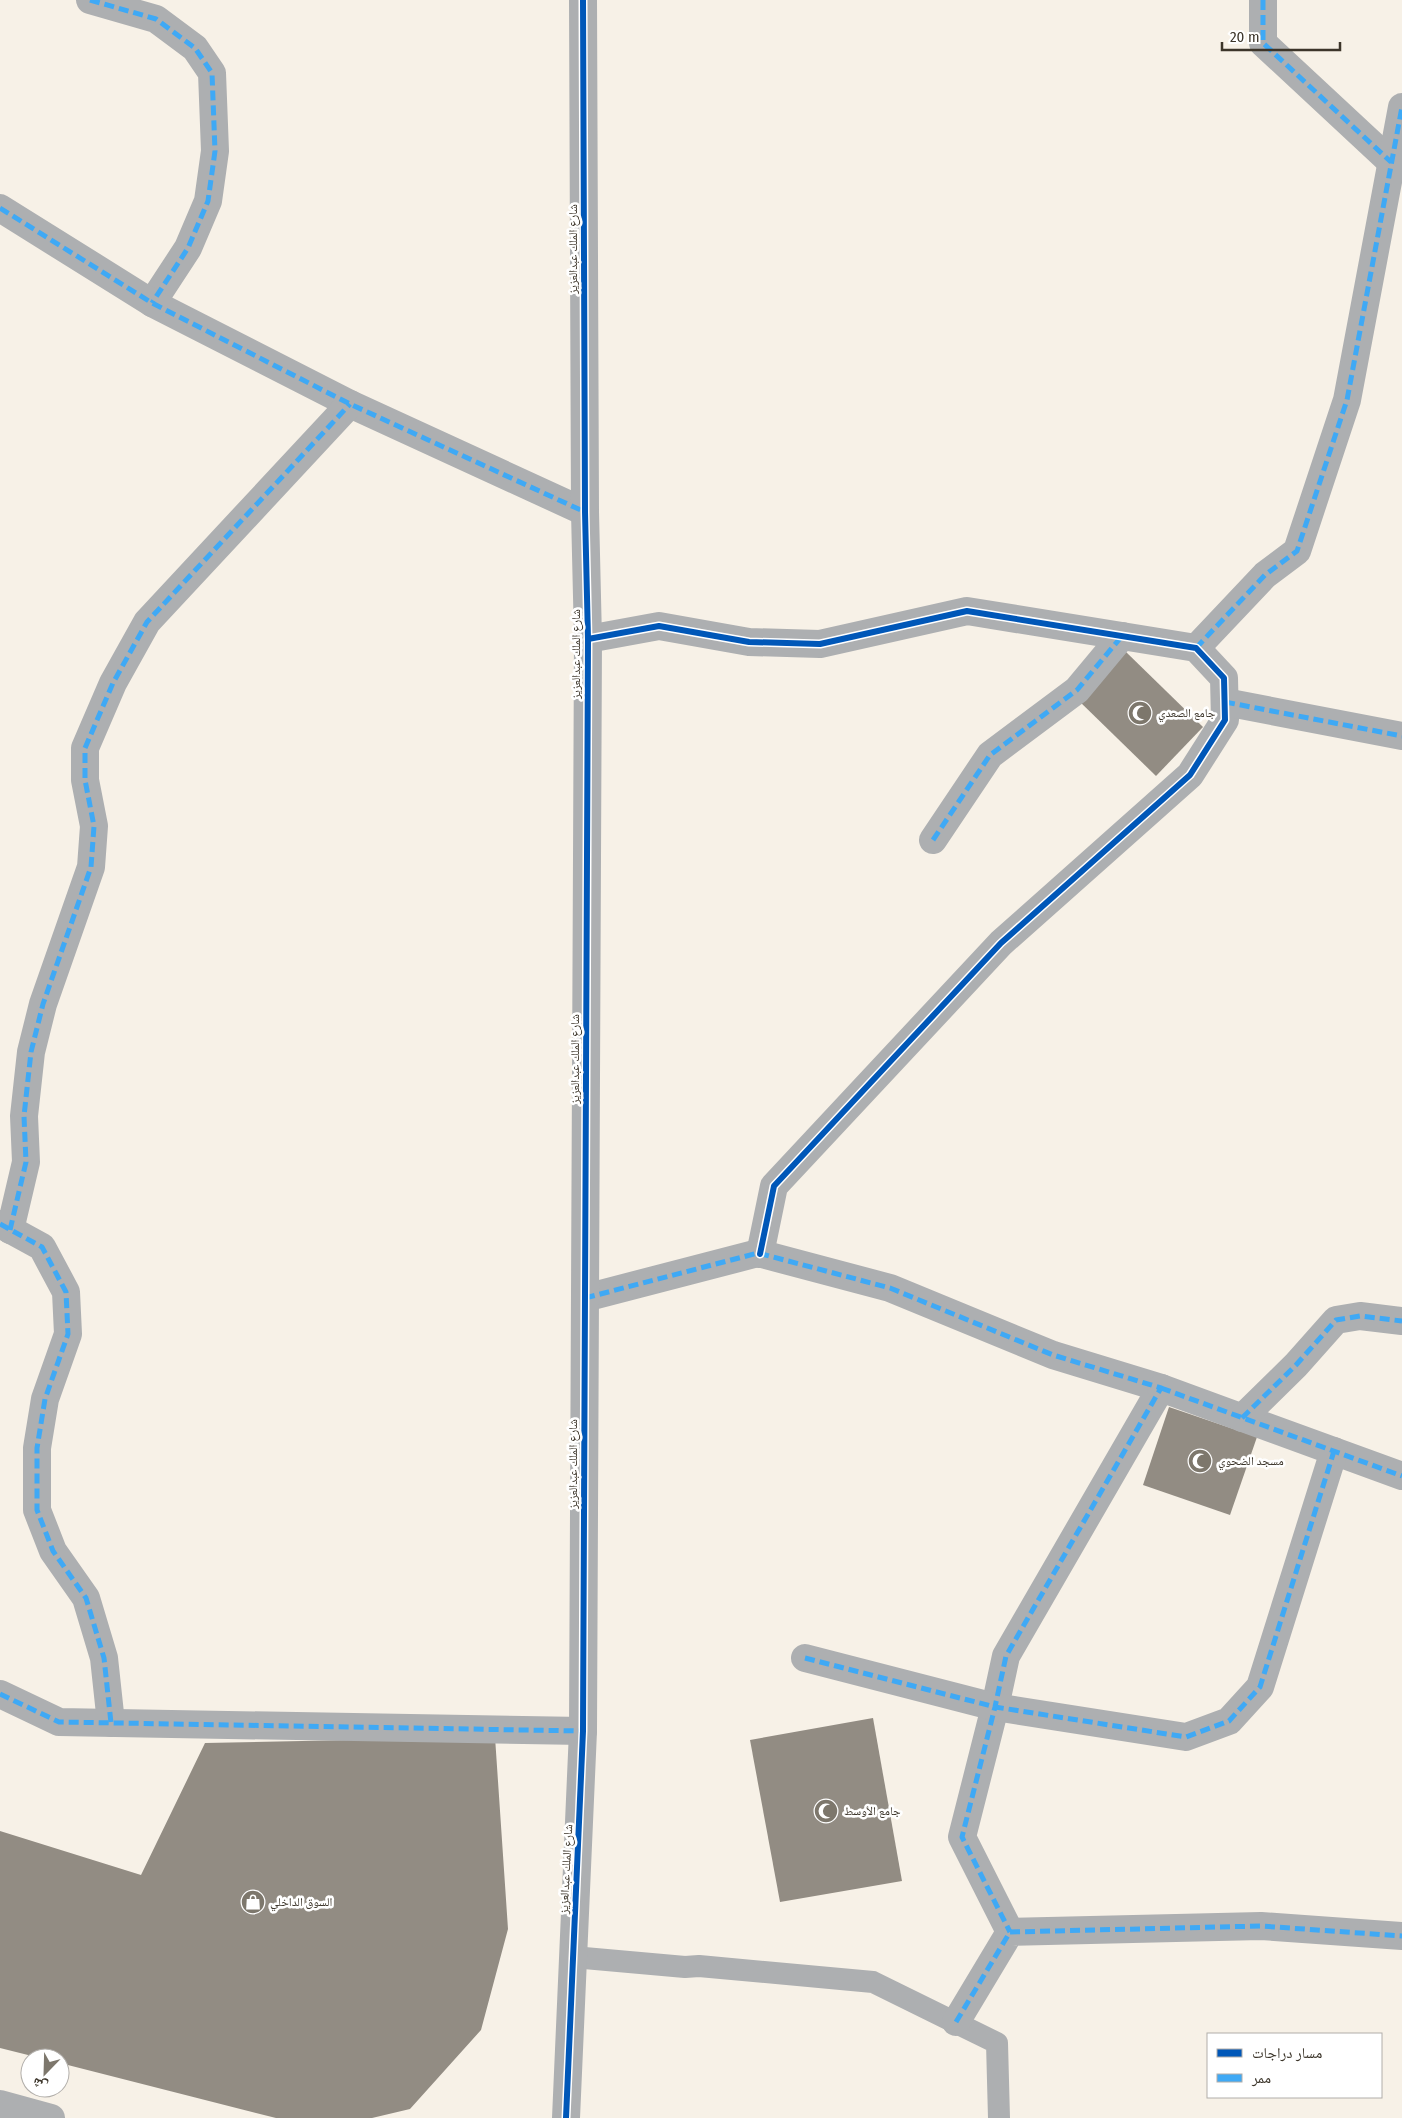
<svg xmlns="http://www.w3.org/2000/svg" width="1402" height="2118" font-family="'Fira Sans Condensed','Noto Naskh Arabic',sans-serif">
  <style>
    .building { fill: #928c83 }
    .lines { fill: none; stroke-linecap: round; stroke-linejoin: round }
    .service { stroke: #adafb1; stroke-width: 22 }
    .minor { stroke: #adafb1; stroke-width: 28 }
    .tertiary { stroke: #adafb1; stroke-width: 28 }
    .quiet { stroke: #3fa9f5; stroke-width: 5; stroke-dasharray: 10 5; stroke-linecap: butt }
    .cycleway-casing { stroke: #fff; stroke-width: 9 }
    .cycleway { stroke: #0057b8; stroke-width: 6 }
    .labels { text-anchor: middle; stroke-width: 5; stroke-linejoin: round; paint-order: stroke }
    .street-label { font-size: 12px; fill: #3c352a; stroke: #fff }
    .poi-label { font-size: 12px; fill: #3c352a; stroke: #fff; text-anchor: start }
  </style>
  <rect width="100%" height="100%" fill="#f7f1e7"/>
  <g class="building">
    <polygon points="1125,651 1203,727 1156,776 1077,699"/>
    <polygon points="1169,1407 1257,1437 1230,1515 1143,1485"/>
    <polygon points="873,1718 902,1881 780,1902 750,1740"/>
    <polygon points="495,1737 508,1929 481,2030 410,2109 372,2118 276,2118 60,2063 60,2058 40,2058 0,2048 0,1831 141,1875 205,1743"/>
  </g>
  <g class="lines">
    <polyline class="service" points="573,1957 685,1967 699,1966 873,1982 997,2043 999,2118"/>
    <g class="minor">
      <polyline points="90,0 156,19 195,48 212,73 215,151 208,201 188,248 152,303"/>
      <polyline points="1263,0 1263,43 1391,162"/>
      <polyline points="0,208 152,303 350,404 585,512"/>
      <polyline points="588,639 659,626 749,642 820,644 967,611 1196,648 1224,678 1225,720 1190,775 1001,943 774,1186 760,1254"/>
      <polyline points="1196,648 1265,575 1297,551 1347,400 1402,107"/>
      <polyline points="1225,702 1402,736"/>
      <polyline points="933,840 990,755 1077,690 1122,636"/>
      <polyline points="0,1224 42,1247 66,1292 68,1334 45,1399 37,1448 37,1510 53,1551 86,1598 104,1658 111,1723"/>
      <polyline points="10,1230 26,1162 24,1116 31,1052 43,1004 91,867 94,826 85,780 85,748 113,683 147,622 350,404"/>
      <polyline points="585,1298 758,1253 890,1288 1053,1355 1161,1388 1006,1656 995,1707 962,1837 1010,1932"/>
      <polyline points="1161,1388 1402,1476"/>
      <polyline points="1242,1418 1296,1365 1336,1320 1360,1316 1402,1321"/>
      <polyline points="805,1658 995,1707 1186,1737 1229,1721 1260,1687 1334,1451"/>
      <polyline points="0,1694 59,1722 583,1731"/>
      <polyline points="956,2022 1010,1932 1261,1926 1402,1936"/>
    </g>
    <g class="tertiary">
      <polyline points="0,2104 51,2118"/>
      <polyline points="566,2118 583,1731 588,639 585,512 583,0"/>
    </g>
    <g class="quiet">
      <polyline points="90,0 156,19 195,48 212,73 215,151 208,201 188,248 152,303"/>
      <polyline points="1263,0 1263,43 1391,162"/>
      <polyline points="0,208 152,303 350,404 585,512"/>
      <polyline points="1196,648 1265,575 1297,551 1347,400 1402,107"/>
      <polyline points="1225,702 1402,736"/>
      <polyline points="933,840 990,755 1077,690 1122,636"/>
      <polyline points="0,1224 42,1247 66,1292 68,1334 45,1399 37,1448 37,1510 53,1551 86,1598 104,1658 111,1723"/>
      <polyline points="10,1230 26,1162 24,1116 31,1052 43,1004 91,867 94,826 85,780 85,748 113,683 147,622 350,404"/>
      <polyline points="585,1298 758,1253 890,1288 1053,1355 1161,1388 1006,1656 995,1707 962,1837 1010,1932"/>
      <polyline points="1161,1388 1402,1476"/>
      <polyline points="1242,1418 1296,1365 1336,1320 1360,1316 1402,1321"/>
      <polyline points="805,1658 995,1707 1186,1737 1229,1721 1260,1687 1334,1451"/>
      <polyline points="0,1694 59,1722 583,1731"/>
      <polyline points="956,2022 1010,1932 1261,1926 1402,1936"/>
    </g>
    <g class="cycleway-casing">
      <g id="cycleway">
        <polyline points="588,639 659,626 749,642 820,644 967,611 1196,648 1224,678 1225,720 1190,775 1001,943 774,1186 760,1254"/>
        <polyline points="566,2118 583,1731 588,639 585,512 583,0"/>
      </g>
    </g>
    <use href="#cycleway" class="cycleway"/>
  </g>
  <defs>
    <g id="mosque-disc" transform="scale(1.25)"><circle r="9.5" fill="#7d776c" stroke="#fff"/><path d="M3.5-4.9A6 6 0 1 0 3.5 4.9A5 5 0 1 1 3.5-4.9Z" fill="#fff"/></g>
    <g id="shop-disc" transform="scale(1.25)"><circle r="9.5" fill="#7d776c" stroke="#fff"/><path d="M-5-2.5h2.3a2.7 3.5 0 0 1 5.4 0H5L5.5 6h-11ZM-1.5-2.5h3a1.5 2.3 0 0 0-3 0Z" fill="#fff"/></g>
  </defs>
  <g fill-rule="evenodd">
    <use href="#mosque-disc" x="1140" y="713"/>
    <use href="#mosque-disc" x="1200" y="1461"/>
    <use href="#mosque-disc" x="826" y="1811"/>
    <use href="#shop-disc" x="253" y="1902"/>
  </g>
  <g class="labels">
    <g class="street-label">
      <text transform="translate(573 249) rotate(-90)" y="4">شارع الملك عبدالعزيز</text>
      <text transform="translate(576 654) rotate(-90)" y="4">شارع الملك عبدالعزيز</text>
      <text transform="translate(575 1059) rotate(-90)" y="4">شارع الملك عبدالعزيز</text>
      <text transform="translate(573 1464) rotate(-90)" y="4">شارع الملك عبدالعزيز</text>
      <text transform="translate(566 1869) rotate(-87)" y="4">شارع الملك عبدالعزيز</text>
    </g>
    <g class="poi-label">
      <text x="1158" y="717">جامع الصعدي</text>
      <text x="1218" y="1465">مسجد الضحوي</text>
      <text x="844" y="1815">جامع الأوسط</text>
      <text x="270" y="1906">السوق الداخلي</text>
    </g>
  </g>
  <rect x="1207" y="2033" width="175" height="65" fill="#ffffff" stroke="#b1aeaa"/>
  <rect x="1217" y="2049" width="25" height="8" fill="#0057b8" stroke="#b1aeaa"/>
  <text x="1252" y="2058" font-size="15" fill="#3c352a">مسار دراجات</text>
  <rect x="1217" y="2074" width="25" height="8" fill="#3fa9f5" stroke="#b1aeaa"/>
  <text x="1252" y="2083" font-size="15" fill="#3c352a">ممر</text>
  <g transform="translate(45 2073) rotate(203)"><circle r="24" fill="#ffffff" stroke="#b1aeaa"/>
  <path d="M0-4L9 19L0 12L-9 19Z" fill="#7d776c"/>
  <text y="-8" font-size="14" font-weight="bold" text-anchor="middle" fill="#3c352a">ش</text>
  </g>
  <path d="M1222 42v8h118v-8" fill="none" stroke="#3c352a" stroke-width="2.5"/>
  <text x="1230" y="42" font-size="15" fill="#3c352a" stroke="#ffffff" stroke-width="4" paint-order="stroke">20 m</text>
</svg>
